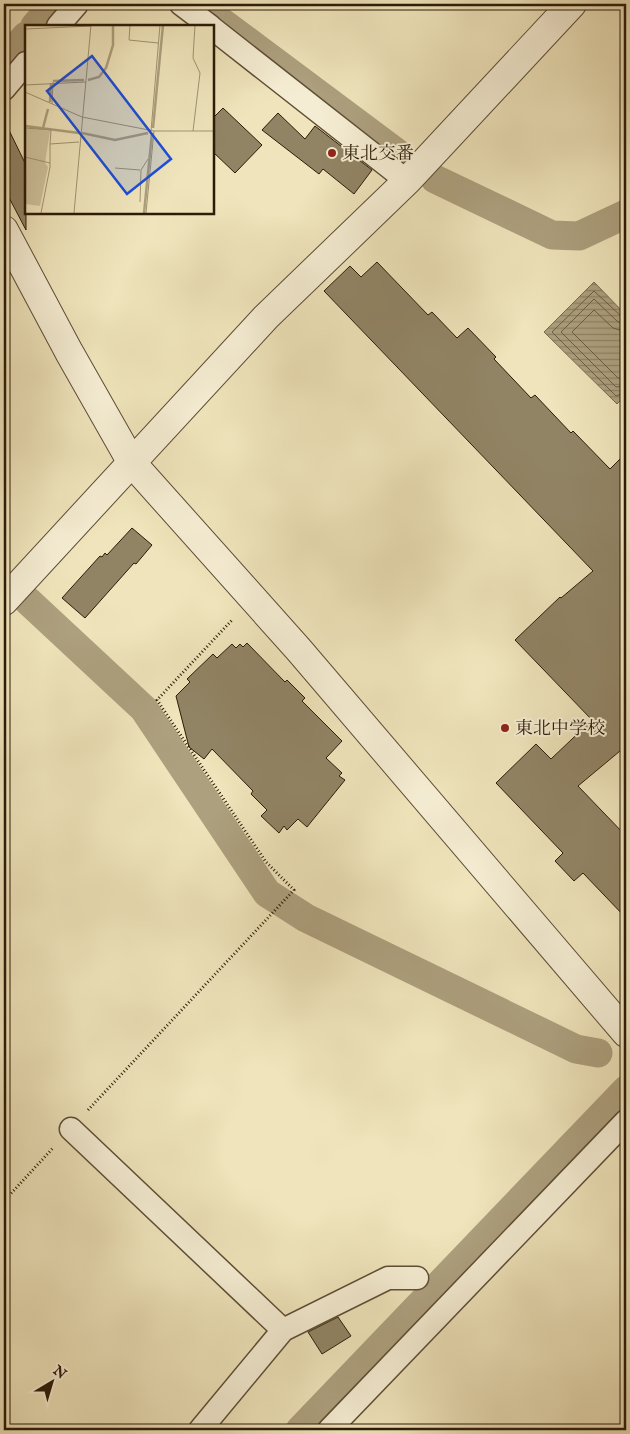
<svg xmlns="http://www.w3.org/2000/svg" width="630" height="1434" font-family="'IM FELL English','Noto Serif JP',serif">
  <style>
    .water { fill: url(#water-rules); stroke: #796b4f }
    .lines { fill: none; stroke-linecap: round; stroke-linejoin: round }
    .shore { stroke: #6c5e43; stroke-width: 1 }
    .canal { stroke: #ada07e; stroke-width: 29 }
    .building { fill: #918465; stroke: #2c1b08 }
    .minor-casing { stroke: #5d4d35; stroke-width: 25 }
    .tertiary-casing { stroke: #5d4d35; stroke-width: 30 }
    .path { stroke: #2c1b08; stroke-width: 3; stroke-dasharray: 1 2.5; stroke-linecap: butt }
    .minor { stroke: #f5edd3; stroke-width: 22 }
    .tertiary { stroke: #f5edd3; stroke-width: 28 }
    .poi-dot { fill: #8f2418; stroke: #f5edd3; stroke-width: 2 }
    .labels { text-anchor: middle; stroke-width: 4; stroke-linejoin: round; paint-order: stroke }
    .poi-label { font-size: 18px; fill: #2c1b08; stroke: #f5edd3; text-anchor: start }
    .inset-river { fill: none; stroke: #ada07e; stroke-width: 2.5 }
    .inset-road { fill: none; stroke: #a19473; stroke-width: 1 }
    .view { fill: #1d4ed8; fill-opacity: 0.15; stroke: #1d4ed8; stroke-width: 2.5 }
    .inset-edge { fill: none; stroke: #2c1b08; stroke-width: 2.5 }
  </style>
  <defs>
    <pattern id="water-rules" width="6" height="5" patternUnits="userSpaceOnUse" patternTransform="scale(1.25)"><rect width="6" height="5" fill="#ada07e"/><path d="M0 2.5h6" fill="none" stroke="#8d8265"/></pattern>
  </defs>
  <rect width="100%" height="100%" fill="#efe4bb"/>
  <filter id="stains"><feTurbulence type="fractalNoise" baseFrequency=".004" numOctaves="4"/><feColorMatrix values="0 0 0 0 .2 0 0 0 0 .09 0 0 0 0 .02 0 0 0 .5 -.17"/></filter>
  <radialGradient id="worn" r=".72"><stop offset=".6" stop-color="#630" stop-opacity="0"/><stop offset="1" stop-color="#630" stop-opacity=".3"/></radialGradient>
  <polygon class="water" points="594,282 626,315 626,395 617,404 544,332"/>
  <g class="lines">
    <g class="shore">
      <polyline points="626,318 621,316 594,291 552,332 616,396 626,392"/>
      <polyline points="626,324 618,322 594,299 561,332 616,387 626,386"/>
      <polyline points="626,332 613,328 594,310 572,332 618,378 626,378"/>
    </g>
    <g class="canal">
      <polyline points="219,20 400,155"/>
      <polyline points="35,26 54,4"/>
      <polyline points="4,61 26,36"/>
      <polyline points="435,179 552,235 579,236 626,214"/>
      <polyline points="28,601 144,709 267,893 306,918 576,1049 598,1053"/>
      <polyline points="300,1430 626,1090"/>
    </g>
  </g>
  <g class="building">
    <polygon points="223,108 262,145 235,173 212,151 212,119"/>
    <polygon points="278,113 305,139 315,126 372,170 354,194 323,169 319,174 262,130"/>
    <polygon points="4,120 26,165 26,230 4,188"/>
    <polygon points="377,262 428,315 432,312 457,338 468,328 496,357 494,359 531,398 535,395 571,433 573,431 610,469 626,453 626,746 578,786 626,836 626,918 583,873 574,881 555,861 563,853 496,783 536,744 551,759 592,720 515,640 560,597 561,598 593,571 324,291 350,266 361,277"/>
    <polygon points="132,528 152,545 136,564 134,563 85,618 62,598 100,556 102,557 105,553 107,555"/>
    <polygon points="247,643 285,682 287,680 305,698 302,701 342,741 326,758 342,773 339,776 345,780 307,827 298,819 287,830 284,826 279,833 261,816 267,810 251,794 253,791 212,749 204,759 189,747 176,696 190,682 187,679 213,654 217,658 232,644 236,648 240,644 243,647"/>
    <polygon points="338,1317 351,1336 322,1354 308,1332"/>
  </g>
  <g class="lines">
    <g class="minor-casing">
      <g id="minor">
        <polyline points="181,4 210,26"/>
        <polyline points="58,26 77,4"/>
        <polyline points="212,28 407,181"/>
        <polyline points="4,89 26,63"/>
        <polyline points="71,1129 283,1330"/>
        <polyline points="200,1430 283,1330 388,1278 417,1278"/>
        <polyline points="329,1430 626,1121"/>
      </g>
    </g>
    <g class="tertiary-casing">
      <g id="tertiary">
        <polyline points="4,230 69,352 132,463 299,650 626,1033"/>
        <polyline points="4,601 266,317 407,181 572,4"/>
      </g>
    </g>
    <g class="path">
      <polyline points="88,1110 294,890 266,862 157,700 233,619"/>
      <polyline points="4,1201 53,1148"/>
    </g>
    <use href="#minor" class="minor"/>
    <use href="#tertiary" class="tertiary"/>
  </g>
  <g class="poi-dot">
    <circle cx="332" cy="153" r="5"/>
    <circle cx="505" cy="728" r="5"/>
  </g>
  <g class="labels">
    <g class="poi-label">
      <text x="342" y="159">東北交番</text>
      <text x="515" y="734">東北中学校</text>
    </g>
  </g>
  <g transform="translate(25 25)">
    <rect width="189" height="189" fill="#efe4bb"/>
    <path d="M0,103L25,106L20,138L23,142L15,181L0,179Z" fill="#cec29d"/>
    <path class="inset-river" d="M63,55L74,52L81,43L88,20V0M28,56L59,55M25,77L26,58M0,101L54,108M18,103L23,84M128,103L138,0M57,108L90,115L123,108M119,188L127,108"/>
    <path class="inset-road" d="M105,0L104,15L133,18M0,4L66,1M0,60L61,57M0,67L57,92L129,106H189M27,79L28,57M0,103L26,105L25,119L54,117M126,106L135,0M168,106L175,48L168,33L170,0M0,132L25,138M90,143L115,145M115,177L116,145L123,134M16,188L25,142V119M49,188L66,0M121,188L129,106"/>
    <path class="view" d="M67,31L146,134L102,169L22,66Z"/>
    <rect width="189" height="189" class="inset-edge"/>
  </g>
  <rect width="630" height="1434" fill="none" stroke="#efe4bb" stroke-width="20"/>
  <rect x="5" y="5" width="620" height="1424" fill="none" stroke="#2c1b08" stroke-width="2.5"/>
  <rect x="10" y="10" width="610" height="1414" fill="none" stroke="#2c1b08"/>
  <g transform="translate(52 1382) rotate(38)" stroke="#f5edd3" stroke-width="4" paint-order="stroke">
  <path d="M0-4L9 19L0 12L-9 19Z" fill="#2c1b08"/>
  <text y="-8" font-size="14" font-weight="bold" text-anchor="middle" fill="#2c1b08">N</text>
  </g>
  <rect width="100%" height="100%" filter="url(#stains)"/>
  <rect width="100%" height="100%" fill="url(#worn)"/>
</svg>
